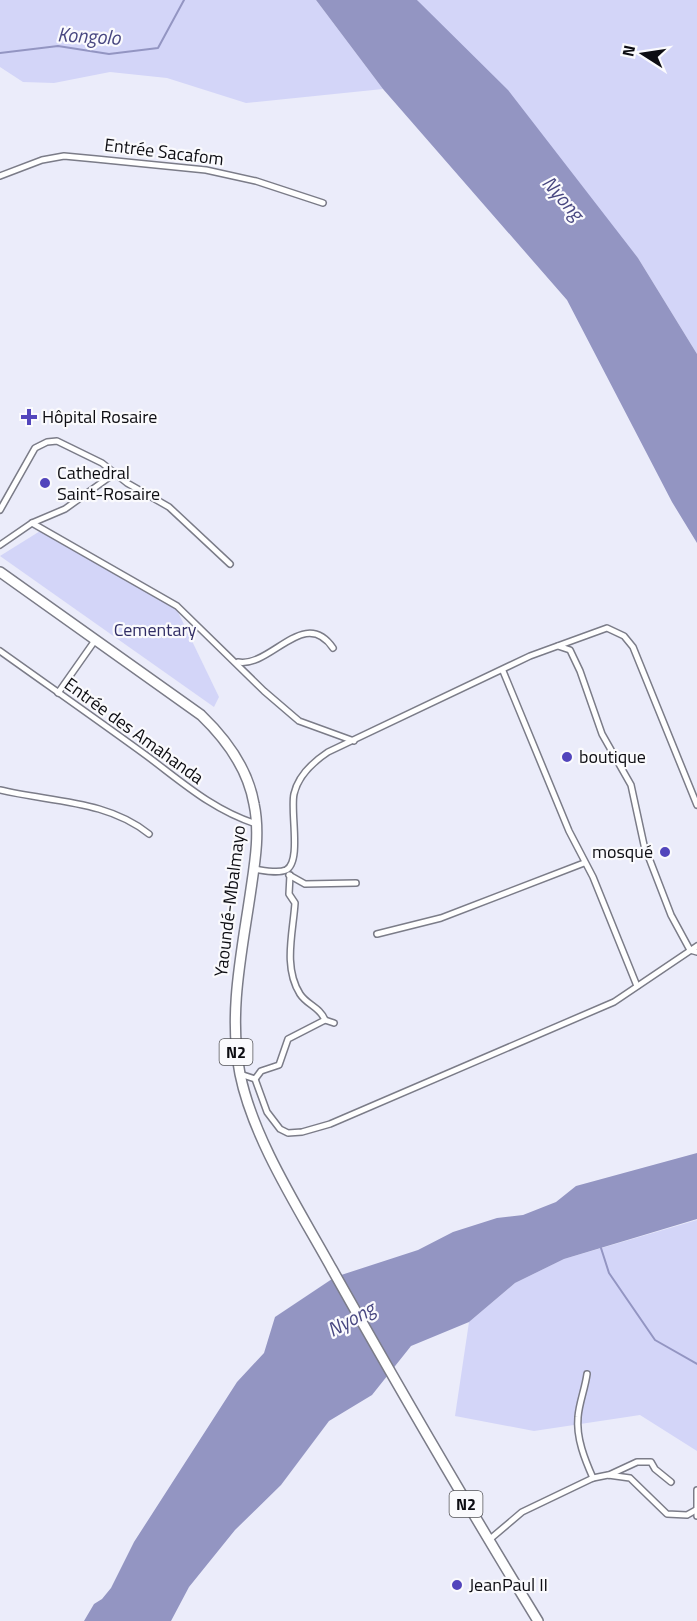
<svg xmlns="http://www.w3.org/2000/svg" width="697" height="1621" font-family="'Titillium Web',sans-serif">
  <style>
    .green { fill: #d3d5f8 }
    .water { fill: #9395c2 }
    .lines { fill: none; stroke-linecap: round; stroke-linejoin: round }
    .stream { stroke: #9395c2; stroke-width: 2 }
    .street-casing { stroke: #7b7c88; stroke-width: 8 }
    .highway-casing { stroke: #7b7c88; stroke-width: 12 }
    .street { stroke: #fff; stroke-width: 5 }
    .highway { stroke: #fff; stroke-width: 9 }
    .poi-dot { fill: #5245bc; stroke: #fafafd; stroke-width: 2 }
    .labels { text-anchor: middle; stroke-width: 4.5; stroke-linejoin: round; paint-order: stroke }
    .shield { fill: #fafafd; stroke: #545458; stroke-width: 1.5 }
    .shield-label { font-size: 16px; font-weight: bold; fill: #0d0d12 }
    .street-label { font-size: 18px; fill: #0d0d12; stroke: #fafafd }
    .poi-label { font-size: 18px; fill: #0d0d12; stroke: #fafafd; text-anchor: start }
    .park-label { font-size: 18px; fill: #302d65; stroke: #fafafd }
    .water-label { font-size: 20px; font-style: italic; fill: #484781; stroke: #fafafd }
  </style>
  <rect width="100%" height="100%" fill="#ebecfa"/>
  <g class="green">
    <polygon points="0,0 316,0 383,89 246,103 167,78 110,72 54,83 23,82 0,67"/>
    <polygon points="417,0 697,0 697,354 638,258"/>
    <polygon points="45,528 177,610 219,697 214,707 0,556"/>
    <polygon points="697,1220 697,1451 640,1415 534,1431 455,1416 469,1322 515,1283 564,1259"/>
  </g>
  <g class="water">
    <polygon points="316,0 417,0 508,90 638,258 697,354 697,543 672,502 567,300 383,89"/>
    <polygon points="697,1153 697,1219 564,1259 515,1283 469,1322 411,1346 372,1395 329,1421 281,1485 235,1530 189,1587 171,1621 84,1621 94,1604 102,1599 111,1588 134,1542 237,1382 264,1353 275,1317 335,1277 418,1250 453,1232 497,1218 523,1215 556,1202 576,1186"/>
  </g>
  <g class="lines">
    <g class="stream">
      <polyline points="0,53 58,46 109,54 158,48 184,0"/>
      <polyline points="601,1248 609,1273 655,1340 697,1364"/>
    </g>
    <g class="street-casing">
      <g id="street">
        <polyline points="0,176 42,160 64,156 96,159 206,170 256,181 323,203"/>
        <polyline points="0,510 35,448 47,442 57,441 102,463 127,483 169,507 230,564"/>
        <polyline points="32,523 177,606 264,691 299,721 354,741"/>
        <polyline points="0,545 32,523 65,509 115,473"/>
        <polyline points="558,646 570,650 580,671 602,734 631,785 644,845 671,915 690,950 697,952"/>
        <path d="M0,651C49,686 99,721 147,756C183,783 213,810 256,824"/>
        <path d="M238,662C271,668 304,606 333,648"/>
        <polyline points="503,671 569,831 593,877 637,986"/>
        <polyline points="58,693 96,639"/>
        <path d="M0,790C50,802 107,800 149,834"/>
        <path d="M253,869C262,870 277,874 286,870C302,862 290,811 294,794C298,776 313,762 328,752L530,656L607,628L624,636L633,647L697,805"/>
        <polyline points="289,875 305,884 356,883"/>
        <path d="M290,875L289,894L295,903C293,933 283,967 300,994C307,1005 320,1007 325,1020"/>
        <polyline points="377,934 441,918 584,863"/>
        <polyline points="240,1074 255,1079 267,1112 280,1129 288,1133 302,1132 330,1124 614,1002 697,946"/>
        <polyline points="255,1079 261,1071 279,1065 288,1039 325,1020 334,1023"/>
        <path d="M587,1374C585,1389 579,1403 578,1417C576,1438 585,1460 593,1478"/>
        <polyline points="609,1475 637,1462 651,1462 655,1469 671,1482"/>
        <polyline points="697,1490 697,1516"/>
        <polyline points="489,1540 522,1512 593,1478 608,1475 630,1478 667,1514 687,1515 696,1510"/>
      </g>
    </g>
    <g class="highway-casing">
      <path id="highway" d="M0,572L201,715C226,739 248,769 254,804C260,832 255,862 251,889C242,952 228,1012 240,1074C253,1139 300,1211 332,1269C399,1388 467,1505 538,1621"/>
    </g>
    <use href="#street" class="street"/>
    <use href="#highway" class="highway"/>
  </g>
  <g class="poi-dot">
    <path d="M26 408h6v6h6v6h-6v6h-6v-6h-6v-6h6z"/>
    <circle cx="45" cy="483" r="6"/>
    <circle cx="567" cy="757" r="6"/>
    <circle cx="665" cy="852" r="6"/>
    <circle cx="457" cy="1585" r="6"/>
  </g>
  <g class="labels">
    <g class="shield">
      <rect x="219.5" y="1039" width="33" height="26" rx="4.5"/>
      <rect x="449.5" y="1491" width="33" height="26" rx="4.5"/>
    </g>
    <g class="shield-label">
      <text x="236" y="1058">N2</text>
      <text x="466" y="1510">N2</text>
    </g>
    <g class="street-label">
      <text transform="translate(164 152) rotate(7)" y="6">Entrée Sacafom</text>
      <text transform="translate(134 731) rotate(36)" y="6">Entrée des Amahanda</text>
      <text transform="translate(230 901) rotate(-83)" y="6">Yaoundé-Mbalmayo</text>
    </g>
    <g class="poi-label">
      <text x="42" y="423">Hôpital Rosaire</text>
      <text x="57" y="479">Cathedral<tspan x="57" dy="21">Saint-Rosaire</tspan></text>
      <text x="579" y="763">boutique</text>
      <text x="653" y="858" text-anchor="end">mosqué</text>
      <text x="469" y="1591">JeanPaul II</text>
    </g>
    <g class="park-label">
      <text x="155" y="636">Cementary</text>
    </g>
    <g class="water-label">
      <text transform="translate(89 36) rotate(3)" y="7">Kongolo</text>
      <text transform="translate(563 198) rotate(49)" y="7">Nyong</text>
      <text transform="translate(351 1319) rotate(-29)" y="7">Nyong</text>
    </g>
  </g>
  <g transform="translate(643 54) rotate(282)" stroke="#fafafd" stroke-width="4.5" paint-order="stroke">
  <path d="M0-4.5L10 22L0 15L-10 22Z" fill="#0d0d12"/>
  <text y="-9" font-size="16" font-weight="bold" text-anchor="middle" fill="#0d0d12">N</text>
  </g>
</svg>
